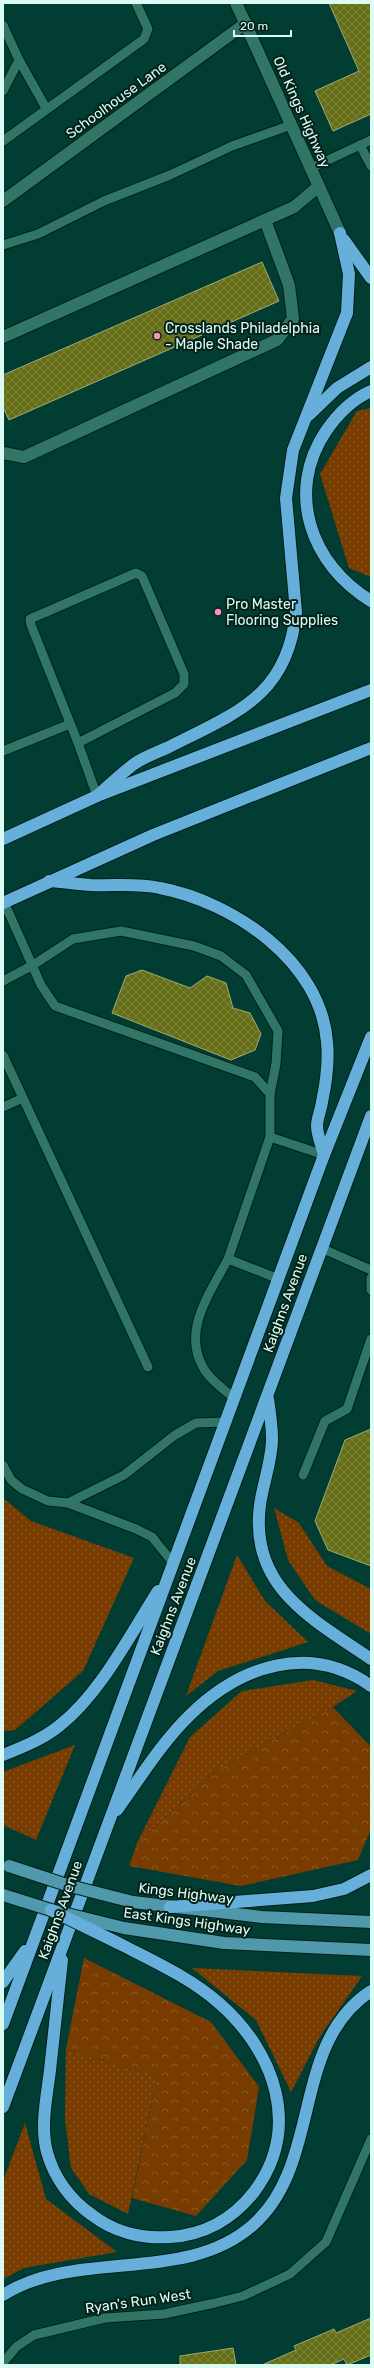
<svg xmlns="http://www.w3.org/2000/svg" width="374" height="2368" font-family="Rubik,sans-serif">
  <style>
    .grass { fill: url(#grass-dots) }
    .forest { fill: url(#forest-crowns) }
    .building { fill: url(#building-cross-hatch); stroke: #a2aa74 }
    .lines { fill: none; stroke-linecap: round; stroke-linejoin: round }
    .lane-casing { stroke: #00221a; stroke-width: 11 }
    .street-casing { stroke: #00221a; stroke-width: 14 }
    .secondary-casing { stroke: #00221a; stroke-width: 14 }
    .primary-casing { stroke: #00221a; stroke-width: 14 }
    .highway-casing { stroke: #00221a; stroke-width: 14 }
    .lane { stroke: #307565; stroke-width: 9 }
    .street { stroke: #307565; stroke-width: 12 }
    .secondary { stroke: #307565; stroke-width: 12 }
    .primary { stroke: #5098ab; stroke-width: 12 }
    .highway { stroke: #66afda; stroke-width: 12 }
    .primary-bridge-casing { stroke: #00221a; stroke-width: 14; stroke-linecap: butt }
    .highway-bridge-casing { stroke: #00221a; stroke-width: 14; stroke-linecap: butt }
    .primary-bridge { stroke: #5098ab; stroke-width: 12 }
    .highway-bridge { stroke: #66afda; stroke-width: 12 }
    .poi-dot { fill: #ff8ebb; stroke: #04211a; stroke-width: 1.5 }
    .labels { text-anchor: middle; stroke-width: 4; stroke-linejoin: round; paint-order: stroke }
    .street-label { font-size: 14px; fill: #dbfcf2; stroke: #04211a }
    .poi-label { font-size: 14px; fill: #dbfcf2; stroke: #04211a; text-anchor: start }
  </style>
  <defs>
    <pattern id="grass-dots" width="8" height="8" patternUnits="userSpaceOnUse"><rect width="8" height="8" fill="#793c00"/><path d="M2 2h.1M6 6h.1" fill="none" stroke="#8b5926" stroke-width="1.8" stroke-linecap="round"/></pattern>
    <pattern id="forest-crowns" width="20" height="18" patternUnits="userSpaceOnUse"><rect width="20" height="18" fill="#793c00"/><path d="M2 6a3 3 0 1 1 6 0M12 15a3 3 0 1 1 6 0" fill="none" stroke="#8b5926"/></pattern>
    <pattern id="building-cross-hatch" width="8" height="8" patternUnits="userSpaceOnUse"><rect width="8" height="8" fill="#666f18"/><path d="M0 0l8 8M0 8l8-8" fill="none" stroke="#7b843a"/></pattern>
  </defs>
  <rect width="100%" height="100%" fill="#013d32"/>
  <g class="grass">
    <polygon points="371,408 371,577 349,568 320,474 357,411"/>
    <polygon points="3,1498 31,1521 134,1558 83,1671 15,1730 3,1731"/>
    <polygon points="274,1508 299,1523 327,1566 371,1589 371,1634 315,1600 288,1560"/>
    <polygon points="237,1555 265,1601 308,1642 218,1671 186,1696"/>
    <polygon points="313,1680 357,1691 333,1707 217,1770 137,1843 190,1737 242,1691"/>
    <polygon points="75,1745 36,1840 3,1825 3,1772"/>
    <polygon points="192,1968 362,1976 319,2038 291,2092 256,2020"/>
    <polygon points="66,2049 157,2077 128,2214 89,2194 71,2168 65,2119"/>
    <polygon points="25,2123 46,2199 117,2252 24,2268 3,2279 3,2181"/>
  </g>
  <g class="forest">
    <polygon points="333,1707 371,1747 371,1829 358,1860 241,1886 129,1866 137,1843 217,1770"/>
    <polygon points="84,1958 211,2022 259,2087 247,2160 196,2216 132,2198 157,2077 66,2049"/>
  </g>
  <g class="building">
    <polygon points="329,3 371,3 371,114 333,131 315,91 359,71"/>
    <polygon points="262,262 279,301 9,420 3,407 3,375"/>
    <polygon points="142,970 190,988 207,976 226,983 233,1008 250,1013 261,1034 255,1050 231,1060 112,1013 126,976"/>
    <polygon points="371,1429 371,1566 328,1550 315,1521 345,1440"/>
    <polygon points="371,2318 371,2355 347,2365 344,2359 330,2365 262,2365 296,2350 294,2346 334,2329 336,2333"/>
    <polygon points="233,2348 236,2365 180,2365 180,2356"/>
  </g>
  <g class="lines">
    <g class="lane-casing">
      <g id="lane">
        <polyline points="3,25 19,60 3,91"/>
        <polyline points="19,60 46,108"/>
        <polyline points="3,141 144,39 148,29 136,3"/>
        <polyline points="360,145 371,166"/>
        <polyline points="311,168 371,140"/>
        <polyline points="3,245 38,234 104,201 170,175 232,146 291,125"/>
        <polyline points="78,743 31,625 30,619 136,573 142,576 184,674 184,684 175,693 78,743 97,796"/>
        <polyline points="3,751 70,724"/>
        <polyline points="4,902 41,985 55,1006 255,1077 270,1094 270,1137 324,1155"/>
        <polyline points="3,981 33,965 73,939 121,931 194,946 221,956 246,975 278,1031 276,1064 270,1094"/>
        <polyline points="3,1055 148,1367"/>
        <polyline points="3,1107 23,1098"/>
        <polyline points="270,1137 228,1259 279,1279"/>
        <polyline points="321,1248 371,1270"/>
        <path d="M228,1259C210,1293 181,1331 204,1369C210,1380 225,1390 235,1399"/>
        <polyline points="371,1278 371,1290"/>
        <polyline points="3,1465 11,1480 22,1489 48,1501 68,1503 136,1529 152,1537 174,1564"/>
        <polyline points="303,1475 325,1421 347,1409 371,1339"/>
        <polyline points="68,1503 124,1475 175,1435 196,1423 226,1422"/>
        <polyline points="3,2363 16,2347 34,2335 105,2318 164,2314 215,2303 243,2296 290,2274 326,2242 371,2139"/>
      </g>
    </g>
    <g class="street-casing">
      <g id="street">
        <polyline points="3,201 246,23"/>
        <polyline points="3,337 294,207 319,186"/>
        <polyline points="3,453 24,457 277,340 293,319 289,285 265,220"/>
      </g>
    </g>
    <g class="secondary-casing">
      <polyline id="secondary" points="236,3 340,233"/>
    </g>
    <g class="primary-casing">
      <g id="primary">
        <polyline points="133,1902 262,1917 371,1922"/>
        <polyline points="124,1928 224,1943 371,1950"/>
      </g>
    </g>
    <g class="highway-casing">
      <g id="highway">
        <polyline points="344,240 371,278"/>
        <path d="M371,391C353,399 337,415 326,431C285,492 311,565 371,601"/>
        <polyline points="309,415 337,388 371,367"/>
        <path d="M97,796C109,785 121,774 134,764C144,757 158,752 169,747C236,713 288,696 296,612L286,498L293,450L347,313L349,274L340,233"/>
        <polyline points="3,839 97,796 371,690"/>
        <path d="M49,881C63,882 77,884 91,885C115,886 137,883 160,888C233,902 321,961 327,1042C329,1061 326,1083 322,1102C321,1110 317,1118 317,1126C317,1135 322,1146 324,1155"/>
        <polyline points="3,903 153,835 371,748"/>
        <path d="M268,1399C270,1412 272,1426 272,1439C272,1460 263,1483 260,1505C249,1587 312,1619 371,1659"/>
        <path d="M3,1755C23,1747 43,1739 59,1726C100,1694 130,1635 158,1591"/>
        <path d="M117,1810C140,1778 162,1742 190,1715C240,1666 309,1642 371,1686"/>
        <polyline points="170,1907 313,1896 344,1889 371,1875"/>
        <path d="M62,1960C58,1997 54,2033 50,2070C47,2096 40,2126 47,2152C54,2178 71,2200 92,2215C114,2232 142,2239 170,2237C204,2235 233,2219 254,2192C302,2128 275,2052 219,2003C189,1977 153,1961 118,1943"/>
        <polyline points="3,1982 25,1951"/>
        <polyline points="3,2024 324,1155 371,1037"/>
        <polyline points="3,2107 371,1116"/>
        <path d="M3,2295C76,2248 186,2285 253,2225C323,2163 290,2044 371,1991"/>
      </g>
    </g>
    <use href="#lane" class="lane"/>
    <use href="#street" class="street"/>
    <use href="#secondary" class="secondary"/>
    <use href="#primary" class="primary"/>
    <use href="#highway" class="highway"/>
    <g class="primary-bridge-casing">
      <g id="primary-bridge">
        <polyline points="9,1866 70,1886 133,1902"/>
        <polyline points="3,1895 51,1910 124,1928"/>
      </g>
    </g>
    <g class="highway-bridge-casing">
      <polyline id="highway-bridge" points="51,1910 118,1943"/>
    </g>
    <use href="#primary-bridge" class="primary-bridge"/>
    <use href="#highway-bridge" class="highway-bridge"/>
  </g>
  <g class="poi-dot">
    <circle cx="157" cy="336" r="4"/>
    <circle cx="218" cy="612" r="4"/>
  </g>
  <g class="labels">
    <g class="street-label">
      <text transform="translate(116 100) rotate(-36)" y="5">Schoolhouse Lane</text>
      <text transform="translate(302 112) rotate(66)" y="5">Old Kings Highway</text>
      <text transform="translate(285 1303) rotate(-70)" y="5">Kaighns Avenue</text>
      <text transform="translate(173 1606) rotate(-69)" y="5">Kaighns Avenue</text>
      <text transform="translate(186 1893) rotate(7)" y="5">Kings Highway</text>
      <text transform="translate(60 1910) rotate(-70)" y="5">Kaighns Avenue</text>
      <text transform="translate(187 1921) rotate(8)" y="5">East Kings Highway</text>
      <text transform="translate(138 2301) rotate(-8)" y="5">Ryan's Run West</text>
    </g>
    <g class="poi-label">
      <text x="165" y="333">Crosslands Philadelphia<tspan x="165" dy="16">- Maple Shade</tspan></text>
      <text x="226" y="609">Pro Master<tspan x="226" dy="16">Flooring Supplies</tspan></text>
    </g>
  </g>
  <rect width="374" height="2368" fill="none" stroke="#dbfcf2" stroke-width="8"/>
  <path d="M234 30v6h57v-6" fill="none" stroke="#dbfcf2" stroke-width="2"/>
  <text x="240" y="30" font-size="12" fill="#dbfcf2" stroke="#04211a" stroke-width="3" paint-order="stroke">20 m</text>
</svg>
